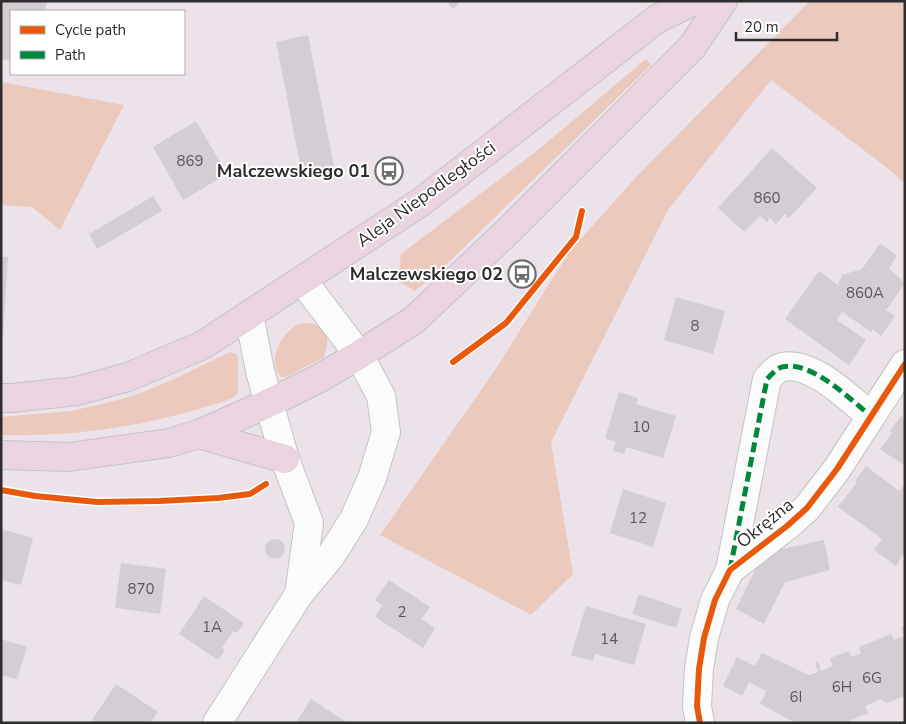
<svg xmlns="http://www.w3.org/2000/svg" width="906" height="724" font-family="'Nunito Sans',sans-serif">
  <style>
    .green { fill: #ebc9bd }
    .building { fill: #d4cdd3 }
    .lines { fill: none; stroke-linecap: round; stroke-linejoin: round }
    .street-casing { stroke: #c3c2c3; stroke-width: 30 }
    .secondary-casing { stroke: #c3c2c3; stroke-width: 30 }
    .primary-casing { stroke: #c6c3c6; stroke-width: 30 }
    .street { stroke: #fcfbfc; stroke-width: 28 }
    .secondary { stroke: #fcfbfc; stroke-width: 28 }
    .primary { stroke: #e9d4e0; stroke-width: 28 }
    .quiet { stroke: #00873e; stroke-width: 5; stroke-dasharray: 10 5; stroke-linecap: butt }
    .cycleway-casing { stroke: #fff; stroke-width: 9 }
    .cycleway { stroke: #e8590c; stroke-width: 6 }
    .labels { text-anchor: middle; stroke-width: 4; stroke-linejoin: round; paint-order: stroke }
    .number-label { font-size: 15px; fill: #585758 }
    .poi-label { font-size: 18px; font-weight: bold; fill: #2d2d2d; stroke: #fff; text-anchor: end }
    .street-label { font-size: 18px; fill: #2d2d2d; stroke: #fff }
  </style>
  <rect width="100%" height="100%" fill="#ece3ea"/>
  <g class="green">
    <polygon points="810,1 905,1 905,184 890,170 771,80 668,210 551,442 573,574 531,615 380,535 495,370 570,251 637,176"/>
    <polygon points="646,59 651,65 443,268 415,291 398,281 401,254 538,150"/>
    <polygon points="1,82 124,105 60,230 32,207 1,205"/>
    <path d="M309,323C331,327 329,339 324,357L286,377H281C266,362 281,333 297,325C301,323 305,323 309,323Z"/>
    <path d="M230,352L236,354L238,356V392C233,401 218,403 208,406C141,427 72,437 1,435V417L71,411L119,400L143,392L172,380Z"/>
  </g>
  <g class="building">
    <polygon points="1,1 47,1 45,11 11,11 11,61 1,59"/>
    <polygon points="446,1 461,1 453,9"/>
    <polygon points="308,35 335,172 303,179 276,42"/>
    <polygon points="196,121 227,174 183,200 153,147"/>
    <polygon points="772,148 817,188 789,218 785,214 776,224 770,218 767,222 760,216 744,232 718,208"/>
    <polygon points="153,196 162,211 97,249 89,234"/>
    <polygon points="880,244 897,255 889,269 905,283 886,310 895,316 881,336 873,329 871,332 842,312 837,320 866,340 849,365 785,319 819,271 838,285 842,275 862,269"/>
    <polygon points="1,257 8,257 3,336 1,336"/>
    <polygon points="676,297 725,311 713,354 664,340"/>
    <polygon points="619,392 638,398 636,404 676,416 663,458 626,447 624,454 613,451 616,442 605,438"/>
    <polygon points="901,416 905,418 905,466 880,449 892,433 890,431"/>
    <polygon points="866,466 899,491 905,484 905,556 903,555 896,566 874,550 882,539 838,507 857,482 855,481"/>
    <polygon points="623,489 666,503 653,547 610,533"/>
    <polygon points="1,529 33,538 21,585 1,580"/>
    <circle cx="275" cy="549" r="10"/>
    <polygon points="824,540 830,570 785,582 764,624 736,609 756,568 777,550"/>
    <polygon points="121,563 166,569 160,614 115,608"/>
    <polygon points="389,580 430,607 421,619 435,628 423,648 375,617 382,605 375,600"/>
    <polygon points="639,594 682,609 676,628 632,614"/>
    <polygon points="204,596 244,623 237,633 233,631 222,648 225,650 218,660 179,634"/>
    <polygon points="586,606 646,624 634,665 595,654 593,661 571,655"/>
    <polygon points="905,625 905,696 886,703 881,699 865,706 868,713 851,720 850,723 796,723 760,704 766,691 749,682 742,696 723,686 737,657 755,666 762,653 809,675 818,672 815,662 818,662 821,671 833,666 830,658 849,651 851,657 861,653 859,647 891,634 894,640 904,636 901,627"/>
    <polygon points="1,639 27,647 17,679 1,675"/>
    <polygon points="116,684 158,712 150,723 90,723"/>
    <polygon points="311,699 348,723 296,723"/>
  </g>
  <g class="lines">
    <g class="street-casing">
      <g id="street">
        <path d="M730,570L767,379C771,375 777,368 782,367C812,360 849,399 871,416"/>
        <polyline points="700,723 697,706 699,669 704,638 715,600 730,570 787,526 807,508 837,469 905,364"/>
      </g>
    </g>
    <g class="secondary-casing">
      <g id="secondary">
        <polyline points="249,315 260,371 269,403 285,459 309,523 299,594"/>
        <polyline points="217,723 299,594 330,557 354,519 372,478 386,432 381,396 359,355 302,280"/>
      </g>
    </g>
    <g class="primary-casing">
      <g id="primary">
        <polyline points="1,398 13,398 77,391 128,377 203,345 421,202 657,19 694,1"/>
        <polyline points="199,434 285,459"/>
        <polyline points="1,455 69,457 169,443 199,434 269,403 318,379 359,355 414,320 507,232 692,47 723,1"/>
      </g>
    </g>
    <use href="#street" class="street"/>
    <use href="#secondary" class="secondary"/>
    <use href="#primary" class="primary"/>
    <path class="quiet" d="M730,570L767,379C771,375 777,368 782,367C812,360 849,399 871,416"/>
    <g class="cycleway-casing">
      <g id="cycleway">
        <polyline points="453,362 506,323 576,237 582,211"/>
        <polyline points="1,490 35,496 97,502 159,501 218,498 250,494 266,484"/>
        <polyline points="700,723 697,706 699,669 704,638 715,600 730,570 787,526 807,508 837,469 905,364"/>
      </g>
    </g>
    <use href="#cycleway" class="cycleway"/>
  </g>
  <defs>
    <g id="bus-ring" transform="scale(1.4375)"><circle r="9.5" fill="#fff" stroke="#706d6f" stroke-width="1.5"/><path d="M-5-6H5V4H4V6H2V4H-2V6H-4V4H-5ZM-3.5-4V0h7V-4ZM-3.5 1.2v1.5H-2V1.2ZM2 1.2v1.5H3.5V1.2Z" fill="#706d6f"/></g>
  </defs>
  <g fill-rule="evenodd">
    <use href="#bus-ring" x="389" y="171"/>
    <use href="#bus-ring" x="522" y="274"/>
  </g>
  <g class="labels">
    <g class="number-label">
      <text x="190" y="166">869</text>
      <text x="767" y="203">860</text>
      <text x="865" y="298">860A</text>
      <text x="695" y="331">8</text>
      <text x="641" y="432">10</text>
      <text x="638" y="523">12</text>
      <text x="141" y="594">870</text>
      <text x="402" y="617">2</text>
      <text x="212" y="632">1A</text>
      <text x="609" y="644">14</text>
      <text x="872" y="683">6G</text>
      <text x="842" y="692">6H</text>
      <text x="796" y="702">6I</text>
    </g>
    <g class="poi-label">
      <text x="370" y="177">Malczewskiego 01</text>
      <text x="503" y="280">Malczewskiego 02</text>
    </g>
    <g class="street-label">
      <text transform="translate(426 194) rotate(-36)" y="6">Aleja Niepodległości</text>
      <text transform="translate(765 523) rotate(-39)" y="6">Okrężna</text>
    </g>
  </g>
  <rect width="906" height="724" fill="none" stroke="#2d2d2d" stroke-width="5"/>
  <rect x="10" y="10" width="175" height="65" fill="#ffffff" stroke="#ababab"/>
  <rect x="20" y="26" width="25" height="8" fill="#e8590c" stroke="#ababab"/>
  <text x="55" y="35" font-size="15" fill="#2d2d2d">Cycle path</text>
  <rect x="20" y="51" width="25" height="8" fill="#00873e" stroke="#ababab"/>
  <text x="55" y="60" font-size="15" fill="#2d2d2d">Path</text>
  <path d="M736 32v8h101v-8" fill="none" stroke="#2d2d2d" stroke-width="2.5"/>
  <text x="744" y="32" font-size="15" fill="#2d2d2d" stroke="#ffffff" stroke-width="4" paint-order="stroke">20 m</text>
</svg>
